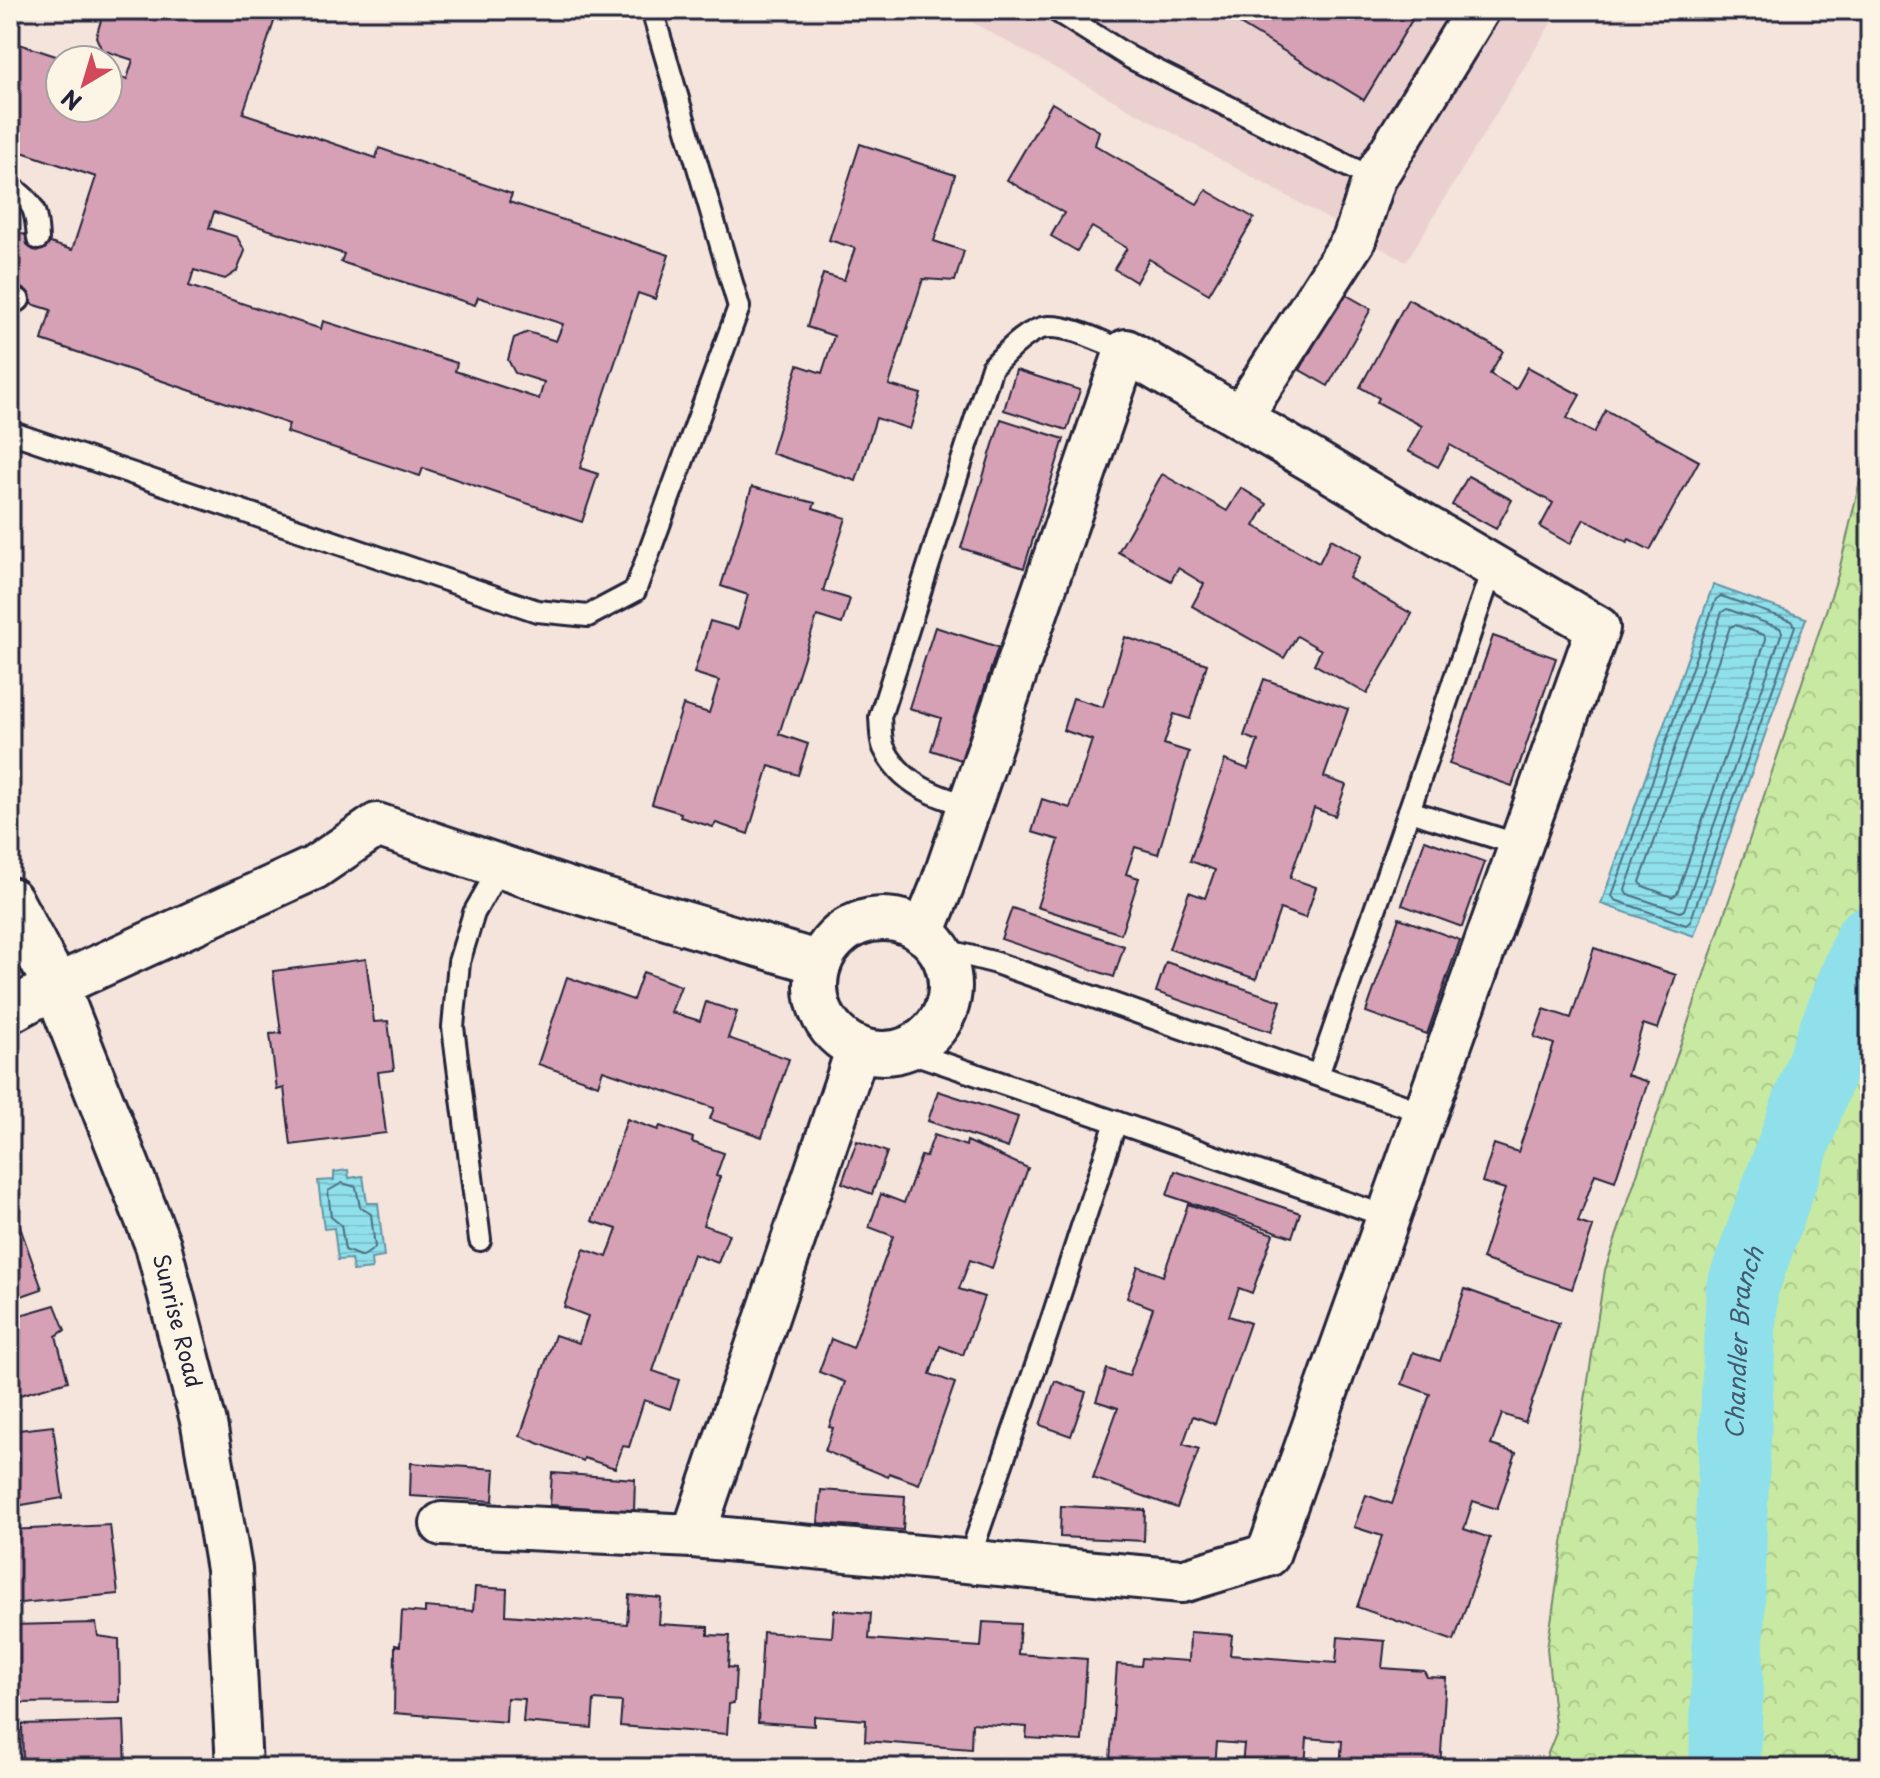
<svg xmlns="http://www.w3.org/2000/svg" width="1880" height="1778" font-family="'Playpen Sans',sans-serif">
  <style>
    .built { fill: #ebd0d0 }
    .forest { fill: url(#forest-crowns); stroke: #75866e; stroke-width: 2 }
    .water { fill: url(#water-rules); stroke: #6394a5; stroke-width: 2 }
    .lines { fill: none; stroke-linecap: round; stroke-linejoin: round }
    .shore { stroke: #4e6e81; stroke-width: 2 }
    .river { stroke: #8fe0eb; stroke-width: 72 }
    .building { fill: #d6a0b5; stroke: #22223b; stroke-width: 2; fill-rule: evenodd }
    .service-casing { stroke: #22223b; stroke-width: 26 }
    .minor-casing { stroke: #22223b; stroke-width: 48 }
    .secondary-casing { stroke: #22223b; stroke-width: 50 }
    .service { stroke: #fcf5e5; stroke-width: 20 }
    .minor { stroke: #fcf5e5; stroke-width: 42 }
    .secondary { stroke: #fcf5e5; stroke-width: 44 }
    .labels { text-anchor: middle; stroke-width: 6; stroke-linejoin: round; paint-order: stroke }
    .street-label { font-size: 22px; fill: #22223b; stroke: #fcf5e5 }
    .water-label { font-size: 24px; font-style: italic; fill: #435b70; stroke: #fcf5e5 }
  </style>
  <defs>
    <pattern id="forest-crowns" width="20" height="18" patternUnits="userSpaceOnUse" patternTransform="scale(2)"><rect width="20" height="18" fill="#c8e9a1"/><path d="M2 6a3 3 0 1 1 6 0M12 15a3 3 0 1 1 6 0" fill="none" stroke="#acc88c"/></pattern>
    <pattern id="water-rules" width="6" height="5" patternUnits="userSpaceOnUse" patternTransform="scale(2)"><rect width="6" height="5" fill="#8fe0eb"/><path d="M0 2.5h6" fill="none" stroke="#7bc0ca"/></pattern>
  </defs>
  <rect width="100%" height="100%" fill="#f4e4db"/>
  <filter id="ink" filterUnits="userSpaceOnUse"><feTurbulence type="fractalNoise" baseFrequency=".0125" numOctaves="2"/><feDisplacementMap in="SourceGraphic" scale="16" xChannelSelector="R" yChannelSelector="G"/><feConvolveMatrix kernelMatrix="1 2 1 2 8 2 1 2 1" color-interpolation-filters="sRGB"/></filter>
  <g filter="url(#ink)">
    <polygon class="built" points="950,10 1559,10 1406,262"/>
    <polygon class="forest" points="1870,438 1870,1768 1542,1768 1556,1733 1547,1648 1605,1270 1838,575"/>
    <g class="water">
      <polygon points="1713,585 1806,618 1694,936 1601,904"/>
      <polygon points="348,1170 349,1178 363,1176 367,1203 378,1203 384,1257 371,1259 372,1269 353,1271 351,1259 338,1260 334,1228 324,1229 318,1181 334,1180 334,1172"/>
    </g>
    <g class="lines">
      <g class="shore">
        <polygon points="1721,596 1792,621 1795,626 1690,922 1686,925 1615,900 1612,896 1716,599"/>
        <polygon points="1727,609 1780,628 1782,632 1684,910 1680,912 1627,894 1625,890 1722,612"/>
        <polygon points="1735,625 1764,635 1766,639 1677,894 1672,897 1643,886 1640,882 1730,627"/>
        <polygon points="342,1183 356,1187 360,1207 371,1214 375,1248 362,1257 345,1250 341,1225 331,1217 328,1191"/>
      </g>
      <path class="river" id="s1" d="M1725,1768L1731,1525L1742,1289L1829,1046L1870,941"/>
    </g>
    <g class="building">
      <path d="M114,10L147,20L149,10H278L243,113L376,158L379,148L512,194L509,202L669,255L655,299L638,293L580,468L598,474L582,522L423,468L420,476L286,432L289,424L42,340L51,310L10,297V230L72,250L96,177L10,148V41L68,60H60V108H108V73L127,79L133,60L102,50L96,37L102,17ZM214,212L344,254L341,262L475,305L478,297L563,324L556,341L528,332L514,338L508,360L515,373L544,382L539,399L455,371L457,363L323,321L321,329L189,286L194,270L225,279L237,271L245,251L237,237L209,228Z"/>
      <polygon points="1217,10 1418,10 1364,100"/>
      <polygon points="1052,103 1099,131 1095,145 1197,204 1206,190 1254,218 1209,294 1149,259 1136,282 1126,276 1114,269 1127,248 1092,227 1077,251 1051,236 1064,213 1007,180"/>
      <polygon points="860,144 955,175 934,241 964,251 955,281 923,279 889,385 921,394 910,429 876,418 856,481 771,453 798,365 822,373 834,336 807,327 823,274 844,280 855,248 829,240"/>
      <polygon points="1343,293 1371,309 1328,386 1300,370"/>
      <polygon points="1408,299 1503,351 1490,374 1516,389 1528,367 1580,395 1567,418 1594,433 1606,410 1699,461 1650,550 1629,539 1627,542 1584,519 1570,544 1540,527 1553,503 1450,445 1438,467 1408,451 1422,426 1377,402 1379,398 1360,387"/>
      <polygon points="1016,370 1080,390 1067,430 1004,410"/>
      <polygon points="1001,419 1064,439 1024,568 961,548"/>
      <polygon points="1162,474 1227,511 1241,488 1267,504 1254,526 1319,563 1331,539 1361,556 1349,578 1412,614 1367,694 1314,664 1321,650 1297,636 1284,658 1192,606 1204,584 1178,568 1171,581 1118,552"/>
      <polygon points="1468,476 1512,500 1496,529 1452,505"/>
      <polygon points="752,487 815,503 813,508 846,518 823,591 850,599 842,624 817,616 779,734 808,744 798,775 769,766 748,834 716,823 713,827 680,817 681,813 652,804 683,705 709,713 719,681 694,673 710,621 738,629 748,595 721,586"/>
      <polygon points="935,627 998,647 961,760 931,750 941,718 909,708"/>
      <polygon points="1493,636 1556,658 1512,786 1449,764"/>
      <polygon points="1125,637 1207,664 1190,719 1174,714 1164,744 1189,752 1158,854 1135,847 1126,874 1139,878 1121,934 1037,907 1059,840 1032,832 1042,799 1070,808 1092,740 1063,730 1073,698 1103,707"/>
      <polygon points="1264,679 1348,709 1324,777 1346,785 1339,805 1335,816 1314,808 1290,878 1316,887 1309,908 1305,918 1280,909 1256,979 1169,949 1189,892 1205,898 1215,870 1190,861 1225,760 1248,769 1258,741 1244,736"/>
      <polygon points="1425,840 1485,862 1462,927 1402,905"/>
      <polygon points="1012,908 1124,946 1114,977 1001,939"/>
      <polygon points="1399,918 1460,940 1427,1034 1366,1012"/>
      <polygon points="1594,948 1676,975 1658,1029 1643,1024 1627,1075 1648,1082 1615,1181 1595,1174 1578,1222 1593,1227 1572,1289 1482,1259 1505,1189 1482,1182 1494,1144 1518,1152 1554,1044 1534,1037 1544,1009 1571,1018"/>
      <polygon points="366,959 374,1022 388,1021 394,1070 378,1072 386,1133 291,1145 284,1088 277,1090 270,1034 281,1033 273,971"/>
      <polygon points="1166,962 1281,1001 1271,1032 1156,992"/>
      <polygon points="643,972 681,986 671,1012 700,1021 706,1002 737,1012 728,1038 789,1059 762,1137 710,1119 714,1108 603,1070 598,1085 538,1064 567,977 633,1000"/>
      <polygon points="938,1091 1018,1117 1008,1148 928,1121"/>
      <polygon points="627,1119 658,1130 660,1126 693,1138 692,1142 724,1153 716,1176 720,1177 703,1225 729,1234 718,1263 693,1254 653,1371 679,1380 670,1409 644,1400 629,1447 623,1446 615,1468 584,1458 583,1461 520,1436 555,1335 579,1343 588,1316 564,1307 584,1249 607,1257 617,1229 592,1221"/>
      <polygon points="934,1135 966,1146 967,1141 1028,1168 992,1268 970,1260 959,1289 984,1297 963,1355 940,1346 930,1374 955,1383 919,1484 889,1473 888,1477 825,1451 833,1428 829,1427 845,1382 819,1372 831,1339 853,1348 893,1236 869,1227 881,1194 904,1203 921,1156 926,1157"/>
      <polygon points="857,1141 887,1152 872,1194 842,1183"/>
      <polygon points="1175,1171 1300,1213 1292,1237 1167,1195"/>
      <polygon points="1188,1204 1273,1234 1252,1293 1239,1288 1229,1316 1250,1323 1215,1424 1193,1416 1183,1444 1199,1449 1177,1508 1093,1478 1118,1408 1096,1401 1107,1369 1129,1376 1153,1308 1127,1298 1138,1266 1163,1276"/>
      <polygon points="15,1213 42,1289 10,1300 10,1214"/>
      <polygon points="1465,1289 1559,1323 1525,1422 1502,1414 1491,1445 1516,1453 1497,1509 1473,1501 1464,1529 1490,1538 1454,1641 1357,1607 1382,1536 1354,1527 1366,1495 1392,1504 1430,1394 1402,1384 1413,1352 1440,1361"/>
      <polygon points="55,1305 65,1330 56,1336 68,1381 10,1398 10,1318"/>
      <polygon points="1055,1381 1086,1392 1071,1436 1040,1425"/>
      <polygon points="53,1426 63,1498 10,1507 10,1431"/>
      <polygon points="411,1463 495,1469 493,1501 410,1496"/>
      <polygon points="552,1473 635,1479 634,1511 550,1505"/>
      <polygon points="821,1490 905,1496 903,1530 818,1523"/>
      <polygon points="1061,1506 1145,1510 1144,1541 1060,1537"/>
      <polygon points="110,1525 118,1594 10,1604 10,1530"/>
      <polygon points="475,1587 507,1589 506,1615 627,1624 629,1595 661,1598 659,1624 708,1627 708,1635 730,1636 728,1667 736,1668 734,1703 729,1704 727,1734 620,1726 622,1702 594,1700 592,1728 523,1722 525,1699 507,1698 506,1722 394,1713 395,1645 400,1646 402,1611 425,1613 425,1607 473,1611"/>
      <polygon points="834,1610 871,1613 869,1639 981,1647 983,1622 1020,1624 1018,1654 1087,1659 1082,1741 1026,1738 1027,1727 972,1723 971,1749 865,1741 866,1720 814,1716 814,1726 758,1722 763,1632 832,1637"/>
      <polygon points="96,1623 98,1636 119,1639 120,1702 10,1703 10,1625"/>
      <polygon points="1190,1632 1232,1635 1230,1655 1336,1663 1338,1637 1385,1641 1382,1668 1424,1671 1427,1677 1446,1678 1440,1768 1340,1768 1342,1741 1307,1738 1305,1768 1242,1766 1244,1744 1217,1742 1215,1768 1110,1760 1117,1664 1141,1666 1142,1658 1189,1661"/>
      <polygon points="124,1721 126,1768 10,1768 10,1761 23,1760 22,1724"/>
    </g>
    <g class="lines">
      <g class="service-casing">
        <g id="service">
          <polyline points="1055,10 1131,58 1374,179"/>
          <path d="M10,186C35,203 36,210 38,239"/>
          <polyline points="10,302 19,300"/>
          <polyline points="10,432 537,611 588,616 635,591 739,307 652,10"/>
          <path d="M970,806C935,796 901,784 884,748C880,739 881,726 880,717L992,367C1005,354 1028,328 1048,327C1073,326 1103,343 1126,351"/>
          <polyline points="1409,811 1520,845"/>
          <polyline points="937,948 993,962 1425,1113"/>
          <polyline points="904,1050 1116,1122 1047,1334 968,1562"/>
          <polyline points="1318,1075 1493,567"/>
          <polyline points="1116,1122 1388,1217"/>
          <polyline points="480,1240 453,1027 459,962 474,913 500,867"/>
        </g>
      </g>
      <g class="minor-casing">
        <g id="minor">
          <polyline points="1240,418 1354,240 1374,179 1478,10"/>
          <circle cx="883" cy="986" r="67"/>
          <polyline points="10,1011 56,986 314,868 377,825 564,888 820,963"/>
          <polyline points="858,1048 693,1536 1182,1581 1268,1555 1598,628 1126,351 942,886 923,933"/>
          <polyline points="442,1524 693,1536"/>
        </g>
      </g>
      <g class="secondary-casing">
        <g id="secondary">
          <path id="s2" d="M10,900L56,986L158,1245L204,1424L229,1569L239,1768"/>
        </g>
      </g>
      <use href="#service" class="service"/>
      <use href="#minor" class="minor"/>
      <use href="#secondary" class="secondary"/>
    </g>
  </g>
  <g class="labels">
    <g class="street-label">
      <text dy="8" stroke="none"><textPath href="#s2" startOffset="454">Sunrise Road</textPath></text>
    </g>
    <g class="water-label">
      <text dy="8" stroke="none"><textPath href="#s1" startOffset="426">Chandler Branch</textPath></text>
    </g>
  </g>
  <rect width="1880" height="1778" fill="none" stroke="#fcf5e5" stroke-width="40"/>
  <rect x="20" y="20" width="1840" height="1738" fill="none" stroke="#22223b" stroke-width="3" filter="url(#ink)"/>
  <g transform="translate(84 84) rotate(218)"><circle r="38" fill="#fcf5e5" stroke="#a5a1a1" stroke-width="2"/>
  <path d="M0-6L14 30L0 20L-14 30Z" fill="#d1495b"/>
  <text y="-12" font-size="22" font-weight="bold" text-anchor="middle" fill="#22223b">N</text>
  </g>
</svg>
